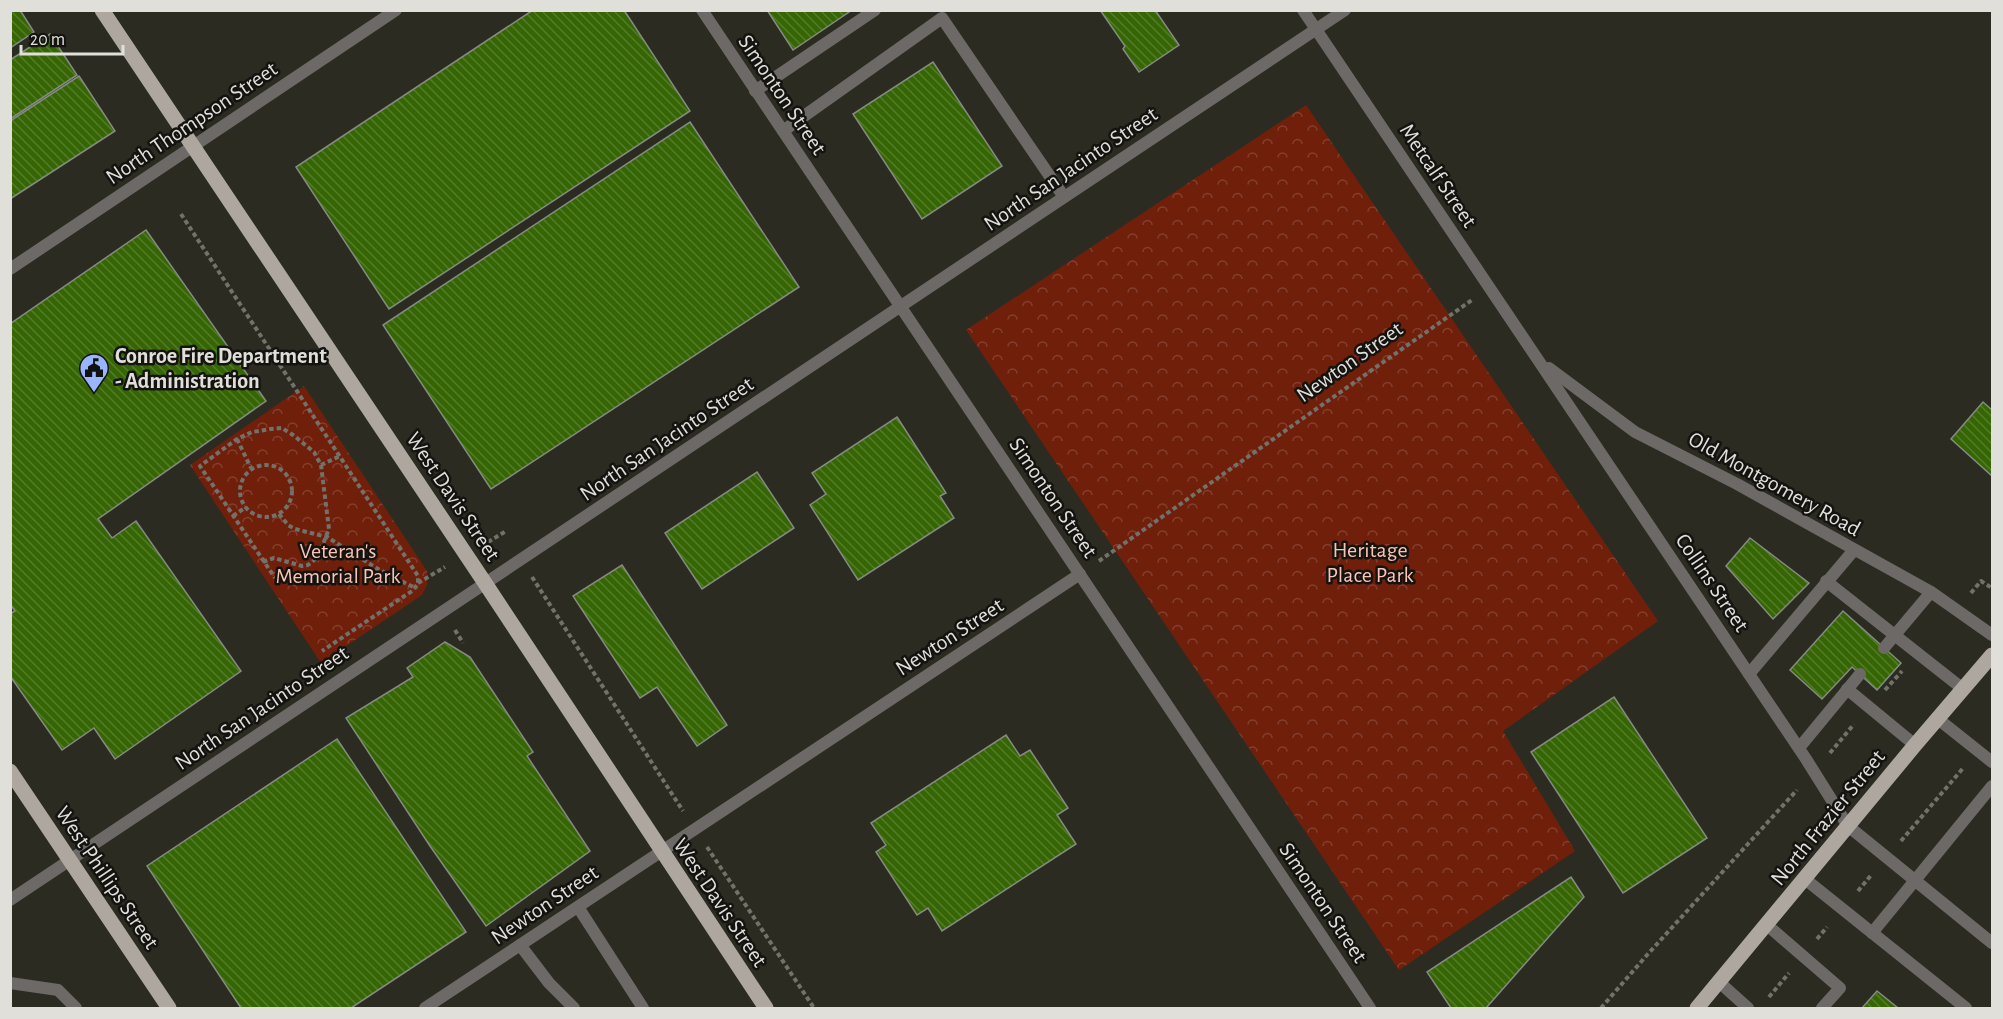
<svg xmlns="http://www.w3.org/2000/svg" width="2003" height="1019" font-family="'Alegreya Sans',sans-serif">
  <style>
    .park { fill: url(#park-crowns) }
    .building { fill: url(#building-back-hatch); stroke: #858b82; stroke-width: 1.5 }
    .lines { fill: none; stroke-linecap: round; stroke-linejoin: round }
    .path { stroke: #72716a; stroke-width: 4; stroke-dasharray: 4.5 3; stroke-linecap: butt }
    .service { stroke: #6d6966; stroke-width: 12 }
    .minor { stroke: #6d6966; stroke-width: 12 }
    .primary { stroke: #aea7a0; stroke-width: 15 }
    .labels { text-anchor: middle; stroke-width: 5; stroke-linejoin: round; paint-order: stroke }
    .street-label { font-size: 22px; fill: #e0dfda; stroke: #141310 }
    .poi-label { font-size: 22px; font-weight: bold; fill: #e0dfda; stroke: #141310; text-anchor: start }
    .park-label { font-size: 22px; fill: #f9c4b6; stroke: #141310 }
  </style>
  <defs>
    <pattern id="park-crowns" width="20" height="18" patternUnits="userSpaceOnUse" patternTransform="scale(1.5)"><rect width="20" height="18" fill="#701f0b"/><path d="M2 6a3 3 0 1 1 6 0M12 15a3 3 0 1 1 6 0" fill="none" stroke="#843f2e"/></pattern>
    <pattern id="building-back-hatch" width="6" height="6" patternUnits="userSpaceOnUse" patternTransform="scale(1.5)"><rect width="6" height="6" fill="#366604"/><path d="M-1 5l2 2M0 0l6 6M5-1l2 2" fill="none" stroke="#537b28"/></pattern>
  </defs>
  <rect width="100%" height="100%" fill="#2c2b22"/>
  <g class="park">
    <polygon points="1306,105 1658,621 1503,731 1575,851 1399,970 966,330"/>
    <polygon points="304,386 427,571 427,585 422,595 321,663 190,465"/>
  </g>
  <g class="building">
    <polygon points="10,10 20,10 34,32 10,48"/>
    <polygon points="533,10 624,10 690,111 389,309 296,167"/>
    <polygon points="767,10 852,10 793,50"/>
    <polygon points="1100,10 1155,10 1179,45 1139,72 1123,49 1125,46"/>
    <polygon points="50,34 77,75 10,119 10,60"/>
    <polygon points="933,62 1002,166 922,219 853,114"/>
    <polygon points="79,76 115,131 10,199 10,121"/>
    <polygon points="690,122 799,287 491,489 383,325"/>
    <polygon points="146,230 266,401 98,519 112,538 136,521 241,671 115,759 94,728 62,750 10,676 10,614 15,611 10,604 10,324"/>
    <polygon points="1983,402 1992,410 1992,476 1951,439"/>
    <polygon points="897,417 946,493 940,496 954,518 858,580 810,505 826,494 812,473"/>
    <polygon points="757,472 794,528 702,589 665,533"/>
    <polygon points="1750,538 1809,583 1773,619 1726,566"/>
    <polygon points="622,565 727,725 697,746 657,687 640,698 573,596"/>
    <polygon points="1843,611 1901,663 1877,690 1852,667 1822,699 1790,670"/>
    <polygon points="445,642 470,657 533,752 527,756 590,851 486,926 430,846 346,718 413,677 407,668"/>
    <polygon points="1614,697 1707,838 1623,893 1531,752"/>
    <polygon points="1006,735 1020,756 1030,750 1068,808 1057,815 1076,844 942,931 928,908 917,915 876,852 886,845 871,823"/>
    <polygon points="337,739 466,932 351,1008 241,1008 147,866"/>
    <polygon points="1571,877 1584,897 1486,1008 1451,1008 1427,972"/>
    <polygon points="1877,991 1898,1008 1862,1008"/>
  </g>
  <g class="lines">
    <g class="path">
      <polyline points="181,214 418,576 418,584 412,591 322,651"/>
      <polyline points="237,439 251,468"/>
      <circle cx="266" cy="491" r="26"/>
      <polyline points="321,465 340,456"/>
      <polyline points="279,514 288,525 295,529 327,537 378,569 415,588"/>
      <polyline points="233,516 246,507"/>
      <polyline points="488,542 506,531"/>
      <polyline points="1099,561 1472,300"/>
      <polyline points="263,562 274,558 302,566 308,565 318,557 329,529 321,465 314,452 293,435 282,428 271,429 252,432 237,439 200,466 275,578"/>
      <polyline points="532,577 683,811"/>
      <polyline points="418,583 445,567"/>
      <polyline points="1971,593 1981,581 1992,588"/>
      <polyline points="455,630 463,643"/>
      <polyline points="1885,690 1902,671"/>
      <polyline points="1830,753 1854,724"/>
      <polyline points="1901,841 1964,767"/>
      <polyline points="707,847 814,1008"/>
      <polyline points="1858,891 1872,874"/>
      <polyline points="1817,939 1827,927"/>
      <polyline points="1769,997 1789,973"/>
      <polyline points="1601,1008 1647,955 1797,790"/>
    </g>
    <g class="service">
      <polyline points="755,91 875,10"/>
      <polyline points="783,131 942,18 1064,197"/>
      <polyline points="1826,581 1963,689"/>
      <polyline points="1884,648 1931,592"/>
      <polyline points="1749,674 1854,550"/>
      <polyline points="1847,689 1915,745"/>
      <polyline points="1938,719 1992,762"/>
      <polyline points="1799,748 1860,674"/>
      <polyline points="1848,826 1992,943"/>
      <polyline points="1805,879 1966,1008"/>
      <polyline points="578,907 643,1008"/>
      <polyline points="1767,925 1840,988 1822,1008"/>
      <polyline points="1872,933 1992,786"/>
      <polyline points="520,945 549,983 574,1008"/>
      <polyline points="1719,982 1748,1008"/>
      <polyline points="10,983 58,990 76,1008"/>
    </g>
    <g class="minor">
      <polyline points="702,10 1370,1008"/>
      <polyline points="1303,10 1806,759 1848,826"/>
      <polyline points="10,269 396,10"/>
      <polyline points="1549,368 1635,432 1737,484 1931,592 1992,635"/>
      <polyline points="10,900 1345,10"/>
      <polyline points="425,1008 1080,574"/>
    </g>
    <g class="primary">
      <polyline points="102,10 485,583 766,1008"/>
      <polyline points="10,771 169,1008"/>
      <polyline points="1697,1008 1915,745 1992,655"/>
    </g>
  </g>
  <defs>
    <g id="civic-pin" transform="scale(1.5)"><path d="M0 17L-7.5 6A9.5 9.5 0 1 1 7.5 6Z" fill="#98b5fd" stroke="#141310"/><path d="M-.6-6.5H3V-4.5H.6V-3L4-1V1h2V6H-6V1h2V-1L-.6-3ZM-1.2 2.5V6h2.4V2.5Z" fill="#111"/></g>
  </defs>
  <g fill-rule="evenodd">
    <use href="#civic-pin" x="94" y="368"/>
  </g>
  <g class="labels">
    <g class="street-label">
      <text transform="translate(783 94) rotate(56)" y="8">Simonton Street</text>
      <text transform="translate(191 122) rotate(-34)" y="8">North Thompson Street</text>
      <text transform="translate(1070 168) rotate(-34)" y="8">North San Jacinto Street</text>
      <text transform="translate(1439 175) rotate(56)" y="8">Metcalf Street</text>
      <text transform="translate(1349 361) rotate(-35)" y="8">Newton Street</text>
      <text transform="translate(666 438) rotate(-34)" y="8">North San Jacinto Street</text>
      <text transform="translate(1775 483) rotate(29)" y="8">Old Montgomery Road</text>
      <text transform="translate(454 496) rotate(56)" y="8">West Davis Street</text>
      <text transform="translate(1054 497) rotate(56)" y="8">Simonton Street</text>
      <text transform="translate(1713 582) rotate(56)" y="8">Collins Street</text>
      <text transform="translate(949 636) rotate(-33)" y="8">Newton Street</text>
      <text transform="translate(261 707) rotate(-34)" y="8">North San Jacinto Street</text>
      <text transform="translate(1827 817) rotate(-51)" y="8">North Frazier Street</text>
      <text transform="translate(108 877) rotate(56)" y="8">West Phillips Street</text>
      <text transform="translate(721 902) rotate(56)" y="8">West Davis Street</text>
      <text transform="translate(1324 902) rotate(56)" y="8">Simonton Street</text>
      <text transform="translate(544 904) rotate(-34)" y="8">Newton Street</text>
    </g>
    <g class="poi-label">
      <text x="115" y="363">Conroe Fire Department<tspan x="115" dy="25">- Administration</tspan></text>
    </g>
    <g class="park-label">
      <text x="1370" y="557">Heritage<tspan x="1370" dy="25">Place Park</tspan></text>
      <text x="338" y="558">Veteran's<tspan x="338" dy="25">Memorial Park</tspan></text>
    </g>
  </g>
  <rect width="2003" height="1019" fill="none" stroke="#e0dfda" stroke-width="24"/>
  <path d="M21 45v9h102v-9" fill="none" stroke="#e0dfda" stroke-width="3"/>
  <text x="30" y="45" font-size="18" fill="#e0dfda" stroke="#141310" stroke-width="4.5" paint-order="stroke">20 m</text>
</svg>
